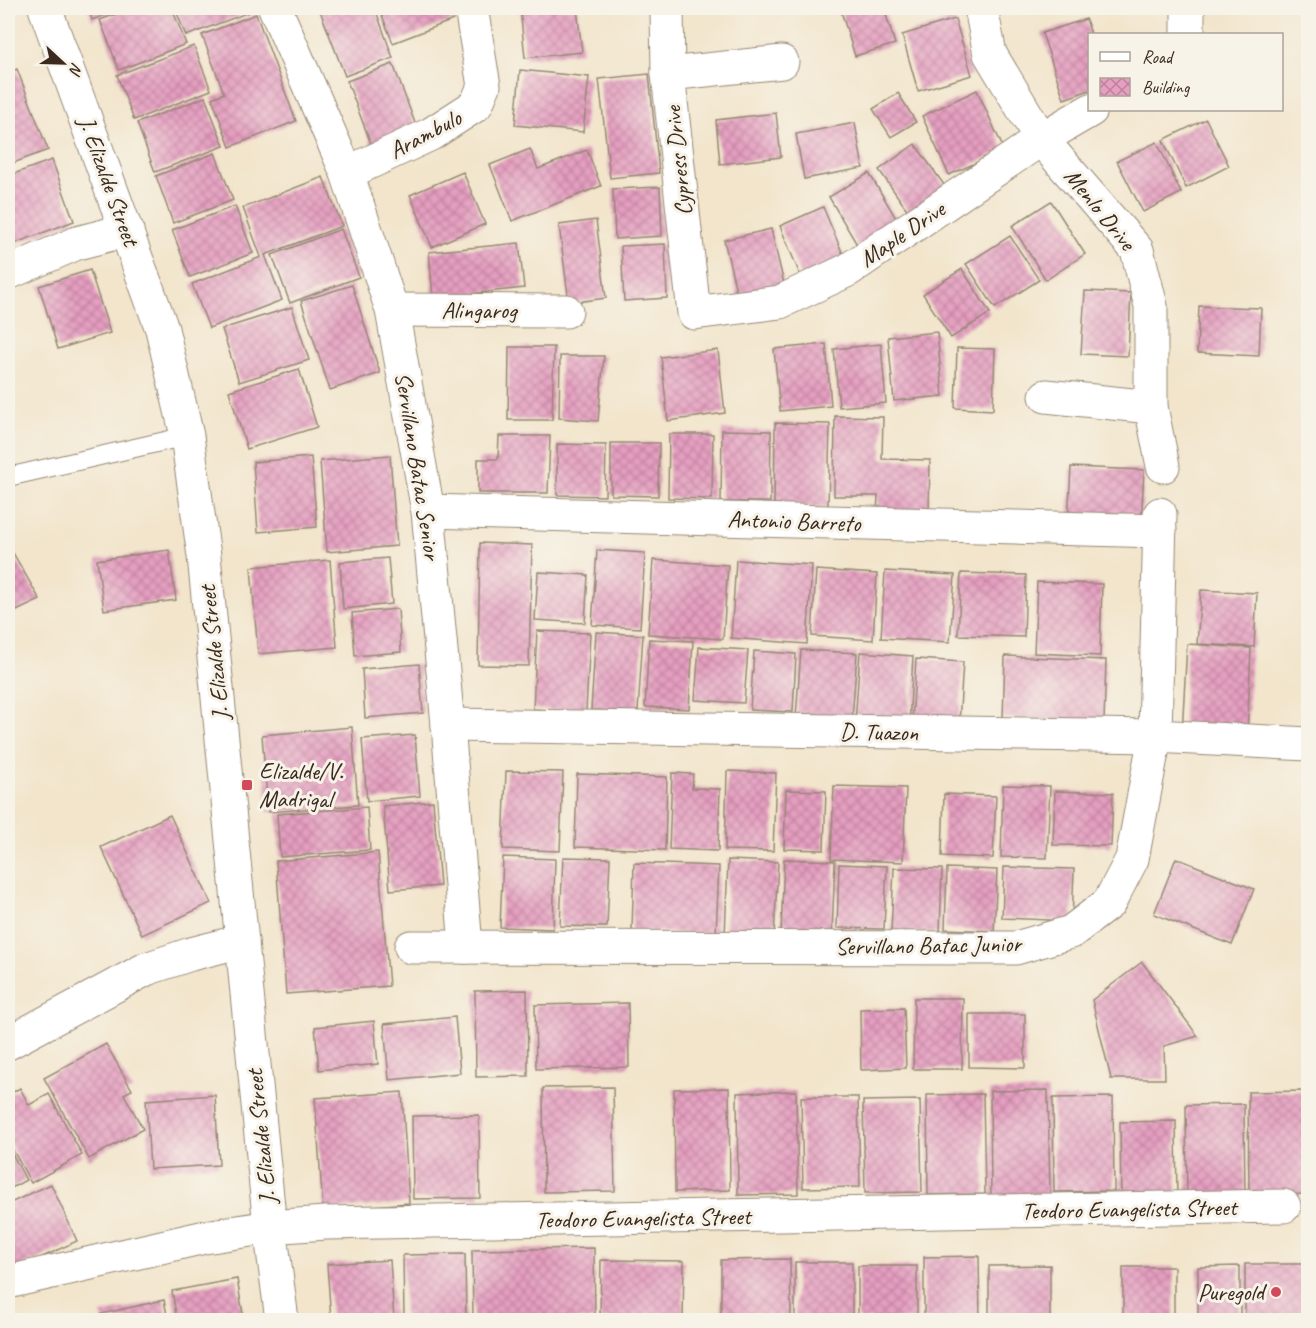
<svg xmlns="http://www.w3.org/2000/svg" width="1316" height="1328" font-family="Caveat,sans-serif">
  <style>
    .building { fill: url(#building-cross-hatch) }
    .lines { fill: none; stroke-linecap: round; stroke-linejoin: round }
    .service-casing { stroke: #968875; stroke-width: 20 }
    .minor-casing { stroke: #968875; stroke-width: 35 }
    .tertiary-casing { stroke: #968875; stroke-width: 35 }
    .service { stroke: #fff; stroke-width: 18 }
    .minor { stroke: #fff; stroke-width: 33 }
    .tertiary { stroke: #fff; stroke-width: 33 }
    .poi-dot { fill: #d1495b; stroke: #f7f3e8; stroke-width: 2 }
    .labels { text-anchor: middle; stroke-width: 6; stroke-linejoin: round; paint-order: stroke }
    .street-label { font-size: 24px; fill: #3b2a1e; stroke: #f7f3e8 }
    .poi-label { font-size: 24px; fill: #3b2a1e; stroke: #f7f3e8; text-anchor: start }
  </style>
  <defs>
    <pattern id="building-cross-hatch" width="8" height="8" patternUnits="userSpaceOnUse" patternTransform="scale(1.5)"><rect width="8" height="8" fill="#e69fc1"/><path d="M0 0l8 8M0 8l8-8" fill="none" stroke="#bc829c"/></pattern>
  </defs>
  <rect width="100%" height="100%" fill="#f7f3e8"/>
  <filter id="ink" filterUnits="userSpaceOnUse"><feTurbulence type="fractalNoise" baseFrequency=".0167" numOctaves="2"/><feDisplacementMap in="SourceGraphic" scale="12" xChannelSelector="R" yChannelSelector="G"/><feConvolveMatrix kernelMatrix="1 2 1 2 8 2 1 2 1" color-interpolation-filters="sRGB"/></filter>
  <filter id="wash" filterUnits="userSpaceOnUse"><feTurbulence type="fractalNoise" baseFrequency=".008" numOctaves="4" result="noise"/><feDisplacementMap in="SourceGraphic" scale="24" xChannelSelector="R" yChannelSelector="G"/><feGaussianBlur stdDeviation="1.35" result="paint"/><feColorMatrix in="noise" values="0 0 0 0 0 0 0 0 0 0 0 0 0 0 0 0 0 1.4 0 .05"/><feComposite in="paint" operator="in"/></filter>
  <g filter="url(#wash)">
    <rect width="100%" height="100%" fill="#f2e5cc"/>
    <g id="blocks">
      <g class="building">
        <polygon points="88,8 124,8 92,20"/>
        <polygon points="133,8 172,8 186,44 119,70 100,20"/>
        <polygon points="175,8 250,8 252,11 186,36"/>
        <polygon points="319,8 375,8 393,58 345,76"/>
        <polygon points="379,8 448,8 453,20 393,43"/>
        <polygon points="520,8 577,8 582,52 525,58"/>
        <polygon points="840,8 884,8 895,44 855,56"/>
        <polygon points="256,14 296,121 230,147 212,98 224,93 202,35"/>
        <polygon points="955,19 972,75 918,91 902,35"/>
        <polygon points="1086,19 1091,34 1090,34 1090,90 1064,99 1042,33"/>
        <polygon points="194,46 211,90 134,120 117,75"/>
        <polygon points="393,64 418,131 373,149 347,81"/>
        <polygon points="17,69 48,150 8,165 8,73"/>
        <polygon points="520,70 589,77 583,132 515,125"/>
        <polygon points="649,74 659,173 610,178 599,79"/>
        <polygon points="977,90 1004,150 949,175 922,116"/>
        <polygon points="898,93 916,122 891,137 873,109"/>
        <polygon points="205,97 224,146 155,172 137,123"/>
        <polygon points="776,113 781,157 720,164 716,120"/>
        <polygon points="1206,119 1229,166 1186,188 1163,140"/>
        <polygon points="855,123 863,168 804,179 796,134"/>
        <polygon points="1157,142 1181,193 1143,212 1117,161"/>
        <polygon points="915,144 947,189 910,214 879,170"/>
        <polygon points="530,149 538,169 587,150 601,186 512,221 490,165"/>
        <polygon points="215,153 233,200 173,223 156,176"/>
        <polygon points="52,160 74,221 8,246 8,176"/>
        <polygon points="463,172 485,224 432,247 410,195"/>
        <polygon points="869,173 899,223 859,248 829,197"/>
        <polygon points="323,177 342,226 265,255 282,300 209,328 192,284 261,257 243,208"/>
        <polygon points="660,187 662,236 615,239 613,189"/>
        <polygon points="1051,201 1085,254 1046,280 1012,226"/>
        <polygon points="235,206 253,253 190,277 172,230"/>
        <polygon points="823,207 845,259 801,277 780,226"/>
        <polygon points="596,220 606,298 569,303 559,225"/>
        <polygon points="341,229 359,277 290,303 272,255"/>
        <polygon points="771,229 785,288 738,299 724,240"/>
        <polygon points="1010,236 1039,280 995,308 966,264"/>
        <polygon points="519,243 524,288 433,298 429,252"/>
        <polygon points="665,244 667,298 624,301 621,246"/>
        <polygon points="962,269 990,313 951,338 923,294"/>
        <polygon points="90,270 110,333 58,349 39,286"/>
        <polygon points="352,285 380,373 330,390 301,301"/>
        <polygon points="1085,291 1131,293 1128,356 1081,354"/>
        <polygon points="1199,306 1261,308 1259,356 1197,353"/>
        <polygon points="292,307 309,360 239,382 222,329"/>
        <polygon points="937,332 943,396 894,401 888,337"/>
        <polygon points="826,344 831,406 780,411 774,349"/>
        <polygon points="881,344 886,403 839,407 834,349"/>
        <polygon points="509,347 554,347 552,420 508,420"/>
        <polygon points="957,348 995,349 993,410 955,408"/>
        <polygon points="718,350 725,413 668,421 661,357"/>
        <polygon points="560,356 604,356 598,421 559,418"/>
        <polygon points="299,369 317,427 247,449 229,391"/>
        <polygon points="835,416 883,417 882,459 930,460 929,512 877,511 878,496 834,496"/>
        <polygon points="775,423 830,424 828,507 774,506"/>
        <polygon points="722,430 771,431 770,502 721,502"/>
        <polygon points="669,434 713,434 712,499 668,498"/>
        <polygon points="499,436 550,436 548,493 478,493 478,459 498,459"/>
        <polygon points="611,443 659,443 658,496 611,495"/>
        <polygon points="557,444 606,445 605,496 557,495"/>
        <polygon points="390,455 397,546 327,552 320,461"/>
        <polygon points="311,457 317,527 258,532 253,462"/>
        <polygon points="1071,467 1144,470 1141,526 1068,522"/>
        <polygon points="480,543 532,545 529,666 478,665"/>
        <polygon points="9,546 40,600 8,615 8,547"/>
        <polygon points="169,550 176,600 104,610 97,560"/>
        <polygon points="597,550 645,553 640,628 592,625"/>
        <polygon points="388,558 392,604 343,609 340,562"/>
        <polygon points="330,560 337,647 258,654 251,567"/>
        <polygon points="653,560 728,565 723,639 648,634"/>
        <polygon points="736,560 812,565 807,644 731,638"/>
        <polygon points="816,570 877,574 873,640 812,636"/>
        <polygon points="885,571 955,575 950,642 881,638"/>
        <polygon points="538,572 588,575 585,623 535,620"/>
        <polygon points="961,573 1026,575 1024,637 958,635"/>
        <polygon points="1037,582 1102,584 1100,656 1034,653"/>
        <polygon points="1201,590 1257,593 1254,647 1197,644"/>
        <polygon points="398,609 401,652 355,656 352,613"/>
        <polygon points="537,631 590,633 586,712 533,709"/>
        <polygon points="596,632 643,635 638,712 591,710"/>
        <polygon points="649,639 693,641 689,709 645,707"/>
        <polygon points="1187,644 1251,648 1247,737 1182,733"/>
        <polygon points="699,647 748,650 744,703 695,700"/>
        <polygon points="801,650 857,653 852,720 796,717"/>
        <polygon points="754,651 796,654 793,712 750,710"/>
        <polygon points="860,652 913,656 909,726 855,723"/>
        <polygon points="1005,656 1106,660 1104,722 1003,718"/>
        <polygon points="916,659 963,662 959,724 912,721"/>
        <polygon points="419,664 423,713 365,718 362,669"/>
        <polygon points="352,727 358,805 268,812 262,735"/>
        <polygon points="415,735 420,796 367,801 362,739"/>
        <polygon points="506,771 563,772 560,851 503,849"/>
        <polygon points="727,771 776,773 773,851 725,850"/>
        <polygon points="672,773 693,774 692,788 720,789 718,851 669,849"/>
        <polygon points="577,774 667,777 665,850 575,847"/>
        <polygon points="1003,785 1050,786 1047,858 1001,857"/>
        <polygon points="834,786 906,788 903,862 831,859"/>
        <polygon points="786,790 826,791 824,850 784,849"/>
        <polygon points="1055,791 1113,793 1111,846 1053,845"/>
        <polygon points="944,794 996,796 993,858 942,856"/>
        <polygon points="433,801 440,886 390,890 383,806"/>
        <polygon points="367,807 370,850 280,857 277,814"/>
        <polygon points="170,815 211,903 142,935 101,847"/>
        <polygon points="378,852 389,986 286,994 276,861"/>
        <polygon points="503,857 555,859 553,929 500,927"/>
        <polygon points="563,857 610,858 607,927 560,926"/>
        <polygon points="1176,858 1254,889 1232,945 1154,914"/>
        <polygon points="784,859 835,861 832,934 781,933"/>
        <polygon points="728,860 778,862 774,937 725,936"/>
        <polygon points="634,863 719,866 716,934 632,931"/>
        <polygon points="839,864 887,866 884,929 837,928"/>
        <polygon points="1004,867 1074,869 1072,921 1002,918"/>
        <polygon points="894,868 942,869 940,933 891,932"/>
        <polygon points="947,868 997,870 994,931 945,929"/>
        <polygon points="1142,962 1198,1036 1164,1046 1165,1079 1111,1079 1092,1000"/>
        <polygon points="527,990 528,1076 476,1077 475,991"/>
        <polygon points="914,998 963,998 962,1069 913,1069"/>
        <polygon points="628,1003 629,1067 536,1069 535,1005"/>
        <polygon points="904,1008 906,1068 861,1070 860,1009"/>
        <polygon points="969,1014 1025,1014 1025,1068 969,1067"/>
        <polygon points="455,1017 460,1073 389,1080 384,1024"/>
        <polygon points="374,1021 378,1064 319,1070 315,1027"/>
        <polygon points="106,1044 132,1090 124,1094 143,1129 89,1159 44,1078"/>
        <polygon points="613,1087 615,1191 544,1192 543,1088"/>
        <polygon points="20,1088 29,1105 49,1094 82,1155 31,1183 8,1141 8,1095"/>
        <polygon points="729,1088 730,1190 675,1192 674,1089"/>
        <polygon points="1048,1090 1050,1196 991,1197 990,1091"/>
        <polygon points="796,1091 798,1194 738,1195 737,1093"/>
        <polygon points="1305,1091 1307,1194 1249,1195 1248,1092"/>
        <polygon points="402,1092 409,1203 323,1210 315,1098"/>
        <polygon points="983,1094 985,1194 928,1195 927,1095"/>
        <polygon points="215,1095 219,1165 150,1169 146,1100"/>
        <polygon points="801,1097 858,1097 860,1187 803,1188"/>
        <polygon points="1113,1097 1114,1191 1054,1192 1053,1098"/>
        <polygon points="920,1100 922,1192 865,1193 863,1101"/>
        <polygon points="1244,1104 1245,1201 1187,1202 1186,1105"/>
        <polygon points="479,1115 480,1198 413,1199 412,1116"/>
        <polygon points="1176,1121 1177,1203 1121,1204 1120,1122"/>
        <polygon points="8,1146 26,1180 8,1190"/>
        <polygon points="51,1184 77,1241 8,1273 8,1204"/>
        <polygon points="594,1248 595,1320 473,1320 472,1250"/>
        <polygon points="465,1254 466,1320 404,1320 403,1255"/>
        <polygon points="979,1256 980,1320 924,1320 924,1257"/>
        <polygon points="790,1259 791,1320 721,1320 721,1260"/>
        <polygon points="390,1260 394,1320 331,1320 327,1264"/>
        <polygon points="601,1260 684,1261 683,1320 600,1320"/>
        <rect x="795" y="1262" width="57" height="58"/>
        <rect x="1245" y="1264" width="63" height="56"/>
        <polygon points="1050,1265 1050,1320 989,1320 989,1266"/>
        <rect x="858" y="1266" width="59" height="54"/>
        <polygon points="1240,1266 1240,1320 1198,1320 1198,1267"/>
        <rect x="1123" y="1267" width="51" height="53"/>
        <polygon points="237,1279 244,1320 177,1320 172,1291"/>
        <polygon points="164,1300 168,1320 103,1320 101,1314"/>
      </g>
    </g>
  </g>
  <g filter="url(#ink)">
    <use href="#blocks" fill-opacity="0" stroke="#968875" stroke-width="1.5"/>
    <g class="lines">
      <g class="service-casing">
        <polyline id="service" points="8,477 187,436"/>
      </g>
      <g class="minor-casing">
        <g id="minor">
          <polyline points="275,8 347,173 392,310 428,511 448,725 466,947"/>
          <polyline points="667,8 668,74 694,313 780,302 848,270 1041,139 1091,110"/>
          <polyline points="981,8 990,54 1041,139 1137,250 1151,306 1151,407 1163,466"/>
          <polyline points="1188,34 1188,8"/>
          <polyline points="668,74 782,62"/>
          <polyline points="347,173 431,134 476,105 484,86 471,8"/>
          <polyline points="8,273 77,243 127,230"/>
          <polyline points="392,310 566,311"/>
          <polyline points="1046,396 1151,407"/>
          <polyline points="428,511 1160,531"/>
          <polyline points="448,725 1155,736 1308,744"/>
          <polyline points="411,947 1016,948 1071,932 1109,903 1132,859 1155,736 1160,514"/>
          <polyline points="8,1043 146,969 191,954 242,941"/>
          <polyline points="8,1282 205,1237 270,1227 325,1223 1284,1206"/>
        </g>
      </g>
      <g class="tertiary-casing">
        <polyline id="tertiary" points="45,8 162,329 187,436 204,556 270,1227 282,1320"/>
      </g>
      <use href="#service" class="service"/>
      <use href="#minor" class="minor"/>
      <use href="#tertiary" class="tertiary"/>
    </g>
  </g>
  <g class="poi-dot">
    <rect x="241" y="779" width="12" height="12" rx="3"/>
    <circle cx="1276" cy="1292" r="6"/>
  </g>
  <g class="labels">
    <g class="street-label">
      <text transform="translate(425 134) rotate(-28)" y="8">Arambulo</text>
      <text transform="translate(678 161) rotate(-96)" y="8">Cypress Drive</text>
      <text transform="translate(109 181) rotate(70)" y="8">J. Elizalde Street</text>
      <text transform="translate(1100 209) rotate(51)" y="8">Menlo Drive</text>
      <text transform="translate(902 234) rotate(-34)" y="8">Maple Drive</text>
      <text x="479" y="318">Alingarog</text>
      <text transform="translate(418 466) rotate(81)" y="8">Servillano Batac Senior</text>
      <text transform="translate(794 521) rotate(2)" y="8">Antonio Barreto</text>
      <text transform="translate(214 653) rotate(-96)" y="8">J. Elizalde Street</text>
      <text transform="translate(879 732) rotate(1)" y="8">D. Tuazon</text>
      <text transform="translate(928 945) rotate(-1)" y="8">Servillano Batac Junior</text>
      <text transform="translate(261 1137) rotate(-96)" y="8">J. Elizalde Street</text>
      <text transform="translate(1129 1209) rotate(-1)" y="8">Teodoro Evangelista Street</text>
      <text transform="translate(643 1218) rotate(-1)" y="8">Teodoro Evangelista Street</text>
    </g>
    <g class="poi-label">
      <text x="259" y="779">Elizalde/V.<tspan x="259" dy="28">Madrigal</tspan></text>
      <text x="1264" y="1300" text-anchor="end">Puregold</text>
    </g>
  </g>
  <rect width="1316" height="1328" fill="none" stroke="#f7f3e8" stroke-width="30"/>
  <rect x="1088" y="33" width="195" height="78" fill="#f7f3e8" stroke="#aca397" stroke-width="1.5"/>
  <rect x="1100" y="52" width="30" height="9" fill="#ffffff" stroke="#aca397" stroke-width="1.5"/>
  <text x="1142" y="63" font-size="18" fill="#3b2a1e">Road</text>
  <rect x="1100" y="78" width="30" height="18" fill="url(#building-cross-hatch)" stroke="#aca397" stroke-width="1.5"/>
  <text x="1142" y="93" font-size="18" fill="#3b2a1e">Building</text>
  <g transform="translate(63 63) rotate(112)" stroke="#f7f3e8" stroke-width="4.5" paint-order="stroke">
  <path d="M0-4.5L10 22L0 15L-10 22Z" fill="#3b2a1e"/>
  <text y="-9" font-size="16" font-weight="bold" text-anchor="middle" fill="#3b2a1e">N</text>
  </g>
</svg>
